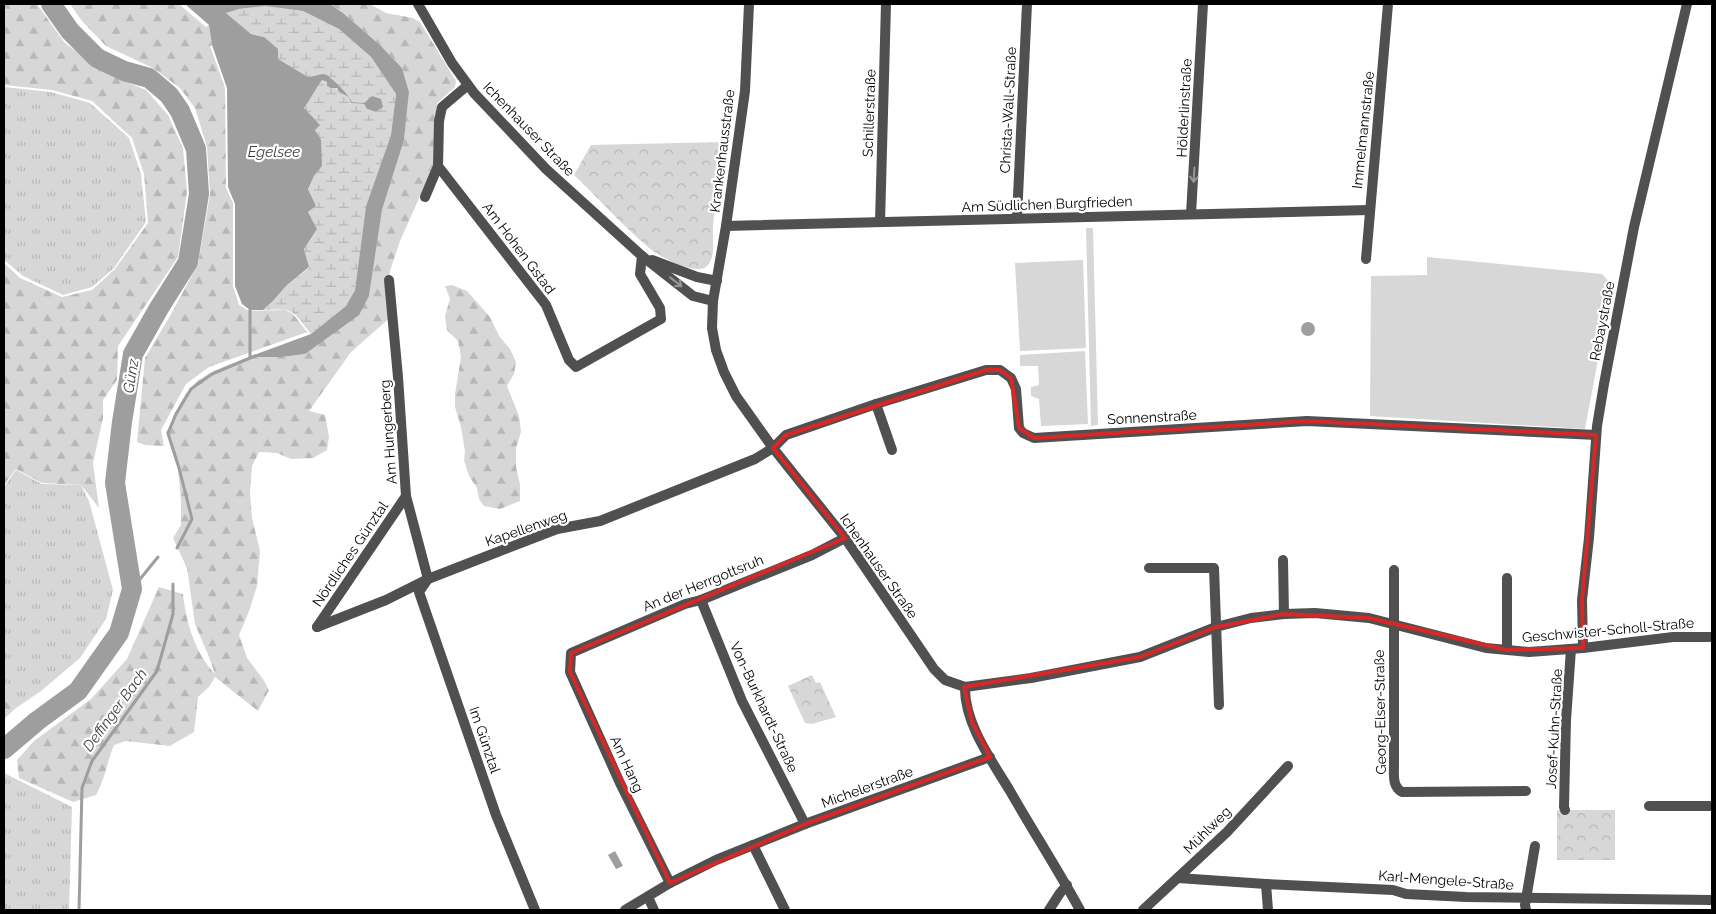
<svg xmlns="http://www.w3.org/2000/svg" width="1716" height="914" font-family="Raleway,sans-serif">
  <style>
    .grass { fill: url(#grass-tufts) }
    .forest { fill: url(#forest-firs) }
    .wetland { fill: url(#wetland-marsh) }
    .park { fill: url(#park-crowns) }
    .pitch { fill: #d7d7d7 }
    .water { fill: #9e9e9e }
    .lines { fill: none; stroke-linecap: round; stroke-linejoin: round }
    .stream { stroke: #9e9e9e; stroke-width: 3 }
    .river { stroke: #9e9e9e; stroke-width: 20 }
    .minor { stroke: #505050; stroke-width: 10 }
    .tertiary { stroke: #505050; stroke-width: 10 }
    .oneway { stroke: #969696 }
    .marked { fill: none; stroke: #d62828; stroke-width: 4; stroke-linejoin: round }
    .labels { text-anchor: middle; stroke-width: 4.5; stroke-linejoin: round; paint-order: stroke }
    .street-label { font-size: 14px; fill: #000; stroke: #fff }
    .water-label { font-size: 15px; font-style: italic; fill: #3f3f3f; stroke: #fff }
  </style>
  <defs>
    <pattern id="grass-tufts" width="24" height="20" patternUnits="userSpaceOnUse" patternTransform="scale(1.25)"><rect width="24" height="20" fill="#d7d7d7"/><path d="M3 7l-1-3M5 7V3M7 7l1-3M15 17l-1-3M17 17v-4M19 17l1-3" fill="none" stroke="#b7b7b7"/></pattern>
    <pattern id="forest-firs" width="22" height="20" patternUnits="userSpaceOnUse" patternTransform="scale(1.25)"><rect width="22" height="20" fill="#d7d7d7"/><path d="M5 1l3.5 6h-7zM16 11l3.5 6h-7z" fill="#b7b7b7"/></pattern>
    <pattern id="wetland-marsh" width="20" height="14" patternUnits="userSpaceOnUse" patternTransform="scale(1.25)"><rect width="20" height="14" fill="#d7d7d7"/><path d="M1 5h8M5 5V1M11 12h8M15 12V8" fill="none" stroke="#b7b7b7"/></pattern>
    <pattern id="park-crowns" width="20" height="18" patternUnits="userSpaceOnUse" patternTransform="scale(1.25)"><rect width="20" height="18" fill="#d7d7d7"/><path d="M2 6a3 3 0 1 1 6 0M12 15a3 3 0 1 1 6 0" fill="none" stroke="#b7b7b7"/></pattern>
  </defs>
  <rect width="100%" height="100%" fill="#fff"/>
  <g class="grass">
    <polygon points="4,87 51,92 90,103 129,138 141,174 146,222 114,268 92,287 63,295 23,276 4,260"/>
    <polygon points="1057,201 1063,201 1063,203 1070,203 1072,209 1061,207 1061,210 1054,210 1054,205 1057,205"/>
    <polygon points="16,470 42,484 81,485 89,501 113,590 106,619 80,658 41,691 16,708 4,700 4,487"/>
    <polygon points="4,773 72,807 69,910 4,910"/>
  </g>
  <g class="forest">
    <polygon points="4,4 37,4 64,42 91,63 119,79 146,90 168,115 183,148 187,192 178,257 118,346 117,380 103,400 103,418 93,463 99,508 81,485 42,483 16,469 4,485 4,263 20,278 62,297 92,290 115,269 148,223 144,174 132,138 92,101 52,90 4,85"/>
    <polygon points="70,4 179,4 206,27 209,25 212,45 210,46 225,88 226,188 233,203 233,286 239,305 249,311 285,310 293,314 307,332 209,367 186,384 161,430 164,446 145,445 137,442 145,358 170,316 198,264 210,194 207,147 195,108 180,88 153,68 106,46 82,21"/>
    <path d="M330,4H370L386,13L413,18L420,22L456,81L455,87L437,103L435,159L428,178L400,241L390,271L388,286L392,316L351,352L309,411L325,415L329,437L327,450L313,458L291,459L277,453L259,452L252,466L250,493L252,518L260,551L257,586L249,611L239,635L247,658L263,679L269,690L258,711L215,677L209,687L198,697L194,732L170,746L126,741L114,745C107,762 105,779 96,795L73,802L19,778L17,760L34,741L91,699L127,659L159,587L183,594C186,622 195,653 215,674L209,657L195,624L187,568L173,538L181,525V501L178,469L166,433C173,419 179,401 190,389C203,372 232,364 251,356V357H282L305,354L369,296L382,210L404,140L409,92L402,68L381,46L343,13Z"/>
    <polygon points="452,285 467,291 490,317 499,336 510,349 516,362 514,374 507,386 519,416 521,432 516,448 516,467 520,484 520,501 500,509 484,506 479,499 477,488 469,476 464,460 465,451 461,427 455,407 455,394 461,357 458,341 447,330 445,316 450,299 445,286"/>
    <polygon points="4,700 16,708 4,719"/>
  </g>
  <path class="wetland" d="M265,6L303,11L339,29L371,57L396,94L391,135L366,206L355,290L346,306L311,334C292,310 295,308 263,310L273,301L286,286L309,268L304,249L317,229L308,212L316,206L308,189L314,176L322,166L315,130L303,108C311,99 315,89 322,80C333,84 339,92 350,97L351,103L364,104L367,109L376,112L383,107L367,100L364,103L352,102C350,96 330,76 324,75C319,74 312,77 308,77L277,59L264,37L251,34L226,13L239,9Z"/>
  <g class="park">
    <path d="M723,142L713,196C717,208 712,221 713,234C713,244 715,258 707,266C696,277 658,256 648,247C622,225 599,199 574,175L591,145Z"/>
    <polygon points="812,675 816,683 820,682 836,717 812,724 805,723 788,686"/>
    <rect x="1557" y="810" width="58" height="50"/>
  </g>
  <g class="pitch">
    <polygon points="1086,228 1093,228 1098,425 1091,426"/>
    <polygon points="1427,257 1602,274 1612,285 1585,429 1370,416 1371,276 1427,275"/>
    <polygon points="1083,260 1086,348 1020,351 1015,263"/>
    <polygon points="1085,351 1088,424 1041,426 1039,399 1031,396 1031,387 1039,385 1038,366 1020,366 1020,355"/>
  </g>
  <g class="water">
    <path d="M185,4H330L343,13L381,46L402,68L409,92L404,140L382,210L369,296L359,315L305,354L282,357H251V356L311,334L346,306L355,290L366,206L391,135L396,94L371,57L339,29L303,11L265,6L239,9L226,13L251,34L264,37L278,49V59L308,77C312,77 319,74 324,74C331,76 350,96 352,102L364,103L372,96L381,99L383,107L376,112L367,109L364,104L351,103L349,97L339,92L337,88H331L327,86V82L322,80C315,89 311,99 304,108L320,125L315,130L321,140L322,166L314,176L308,189L316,206L308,212L317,229L304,249L309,267L286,286L273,301L263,310H250L242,304L235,286V204L228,187L227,88L212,45L209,25Z"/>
    <circle cx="1308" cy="329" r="7"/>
    <polygon points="615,851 623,866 616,869 608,855"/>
  </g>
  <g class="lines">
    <g class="stream">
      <polyline points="250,357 250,310"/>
      <polyline points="177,548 192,519 179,468 168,433 176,414 191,389 212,374 255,356"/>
      <polyline points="132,589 158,557"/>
      <polyline points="79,910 82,788 92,761 157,671 173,614 173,584"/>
    </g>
    <polyline class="river" points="4,749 37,721 78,691 119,633 132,589 115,483 122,422 133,354 159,308 188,262 199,194 196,149 180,111 169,95 149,78 124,71 97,58 70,31 51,4"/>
    <g class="minor">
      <polyline points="418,4 452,63 474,93 546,169 642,256 693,296 713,301"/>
      <polyline points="468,85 442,107 439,121 438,166 546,305 569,360 576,367 661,319 660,308 640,274 642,256"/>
      <polyline points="425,197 438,166"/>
      <polyline points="1191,214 1203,4"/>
      <polyline points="1017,218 1027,4"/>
      <polyline points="880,222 886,4"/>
      <polyline points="726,226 1369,210"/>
      <polyline points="1366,259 1388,4"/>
      <polyline points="652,260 697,277 717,281"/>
      <polyline points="389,280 398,377 406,496 428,579 419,592 496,815 535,910"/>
      <polyline points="876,404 892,450"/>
      <polyline points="1283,560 1284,614"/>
      <polyline points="1149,568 1214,568 1219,705"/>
      <path d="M1394,570V764C1394,775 1392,786 1402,792L1526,791"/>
      <polyline points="1507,578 1507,650"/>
      <polyline points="701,600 742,701 805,824"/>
      <polyline points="317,627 386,600 428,579 557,529 600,521 755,459 773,448 786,435 876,404 986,370 1000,370 1011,378 1016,389 1019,428 1023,433 1034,438 1307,421 1596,435"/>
      <polyline points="317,627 406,496"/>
      <polyline points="1583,648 1582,600 1589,538 1597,426 1604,384 1634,227 1687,4"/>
      <polyline points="1649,806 1712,806"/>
      <polyline points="1565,810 1564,807 1566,720 1571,649"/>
      <polyline points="753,845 785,910"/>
      <polyline points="1178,878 1266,884 1393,890 1406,894 1466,897 1712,900"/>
      <polyline points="670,883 620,783 570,672 571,653 685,604 701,600 812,555 845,538"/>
      <polyline points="1266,884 1268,910"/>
      <polyline points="648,897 654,910"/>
      <polyline points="625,910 670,883 716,860 805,824 990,757"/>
      <polyline points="1049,910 1060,893 1067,885"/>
      <polyline points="1143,910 1227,832 1288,766"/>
      <polyline points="1526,910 1525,905 1535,846"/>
    </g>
    <g class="tertiary">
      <polyline points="749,4 745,91 726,226 713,301 712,328 716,350 724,372 736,396 773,448 845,538 934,669 945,680 965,687 1031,678 1140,657 1216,627 1251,618 1284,614 1315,613 1369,618 1486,648 1529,652 1583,648 1673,637 1712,637"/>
      <path d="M965,687C964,723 992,761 1010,791C1033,831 1058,870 1080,910"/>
    </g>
  </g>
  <defs><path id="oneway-shaft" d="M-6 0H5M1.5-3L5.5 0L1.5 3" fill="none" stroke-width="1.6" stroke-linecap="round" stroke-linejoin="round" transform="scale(1.25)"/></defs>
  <g class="oneway">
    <use href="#oneway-shaft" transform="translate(1194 175) rotate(93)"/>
    <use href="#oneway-shaft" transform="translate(676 282) rotate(38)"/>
  </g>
  <path class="marked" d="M986,370H1000L1011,378L1019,428L1034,438L1307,421L1596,435L1582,600L1583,648L1507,650L1369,618L1284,614L1216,627L1140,657L964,687L972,722L990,757L805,824L670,883L570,672L571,653L845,538L773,448L786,435Z"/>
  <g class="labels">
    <g class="street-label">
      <text transform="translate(1184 108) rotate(-87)" y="5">Hölderlinstraße</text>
      <text transform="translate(1008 110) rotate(-87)" y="5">Christa-Wall-Straße</text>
      <text transform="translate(869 113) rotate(-88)" y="5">Schillerstraße</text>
      <text transform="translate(529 129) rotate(46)" y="5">Ichenhauser Straße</text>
      <text transform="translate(1363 130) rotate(-84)" y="5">Immelmannstraße</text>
      <text transform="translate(722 151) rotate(-83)" y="5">Krankenhausstraße</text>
      <text transform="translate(1047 204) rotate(-2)" y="5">Am Südlichen Burgfrieden</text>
      <text transform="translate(519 248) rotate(53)" y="5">Am Hohen Gstad</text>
      <text transform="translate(1602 321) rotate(-79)" y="5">Rebaystraße</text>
      <text transform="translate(1152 417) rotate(-3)" y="5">Sonnenstraße</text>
      <text transform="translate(388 432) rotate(-94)" y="5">Am Hungerberg</text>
      <text transform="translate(526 528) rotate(-19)" y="5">Kapellenweg</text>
      <text transform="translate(350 554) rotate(-56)" y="5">Nördliches Günztal</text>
      <text transform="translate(879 566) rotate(55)" y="5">Ichenhauser Straße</text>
      <text transform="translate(703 583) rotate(-22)" y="5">An der Herrgottsruh</text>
      <text transform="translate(1608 630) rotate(-5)" y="5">Geschwister-Scholl-Straße</text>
      <text transform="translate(764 707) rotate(65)" y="5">Von-Burkhardt-Straße</text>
      <text transform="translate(1380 712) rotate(-91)" y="5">Georg-Elser-Straße</text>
      <text transform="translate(1554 729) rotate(-87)" y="5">Josef-Kuhn-Straße</text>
      <text transform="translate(485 740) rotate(71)" y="5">Im Günztal</text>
      <text transform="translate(627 764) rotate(65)" y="5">Am Hang</text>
      <text transform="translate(867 787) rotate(-20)" y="5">Michelerstraße</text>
      <text transform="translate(1207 830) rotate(-45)" y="5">Mühlweg</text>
      <text transform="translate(1446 880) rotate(4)" y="5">Karl-Mengele-Straße</text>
    </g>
    <g class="water-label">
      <text x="274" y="157">Egelsee</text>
      <text transform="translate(131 376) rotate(-81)" y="5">Günz</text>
      <text transform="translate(115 710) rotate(-54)" y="5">Deffinger Bach</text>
    </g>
  </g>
  <rect width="1716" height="914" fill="none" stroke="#000000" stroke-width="10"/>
</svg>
